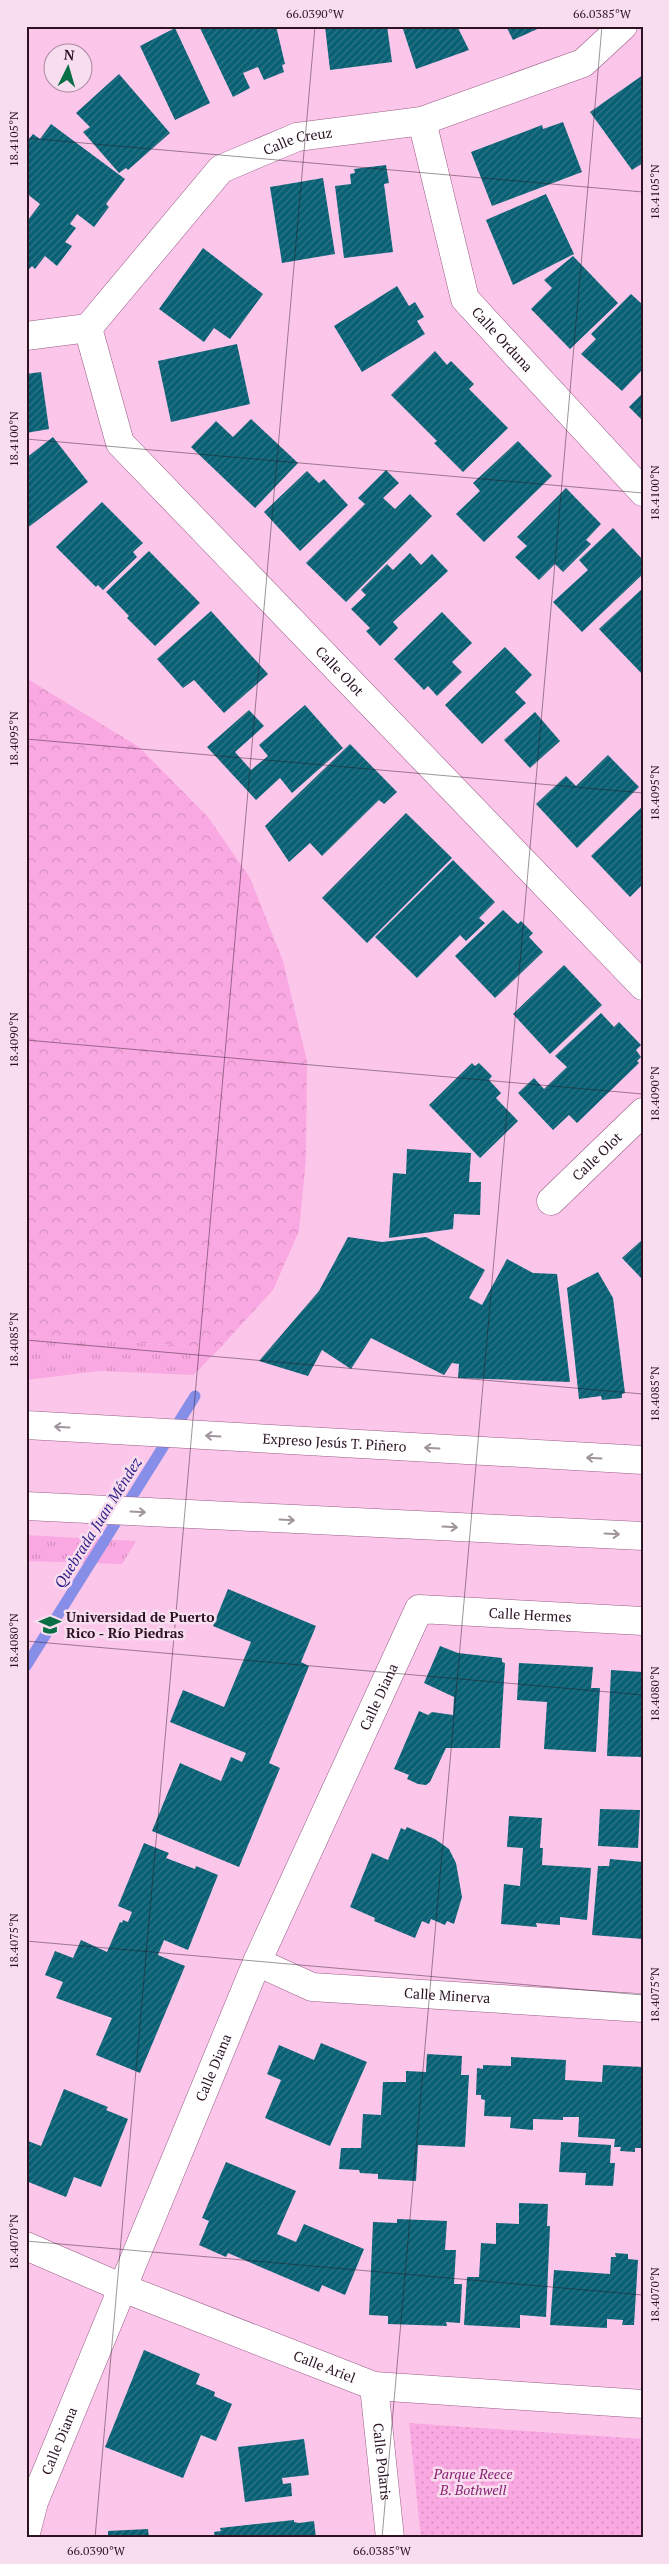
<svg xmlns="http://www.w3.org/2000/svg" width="669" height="2564" font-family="'PT Serif',serif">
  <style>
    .grass { fill: url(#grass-tufts) }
    .forest { fill: url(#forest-crowns) }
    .park { fill: url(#park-dots) }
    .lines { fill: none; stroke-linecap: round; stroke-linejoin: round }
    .stream { stroke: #868ee8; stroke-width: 11 }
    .building { fill: url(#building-hatch) }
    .minor-casing { stroke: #985c86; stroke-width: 29 }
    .highway-casing { stroke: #985c86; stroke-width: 29 }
    .minor { stroke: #fff; stroke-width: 28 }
    .highway { stroke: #fff; stroke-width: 28 }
    .oneway { stroke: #a0959c }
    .ticks { fill: none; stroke: #2b1324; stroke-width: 1; stroke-opacity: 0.45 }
    .labels { text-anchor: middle; stroke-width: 5; stroke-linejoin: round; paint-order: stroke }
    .street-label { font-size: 14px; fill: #2b1324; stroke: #f8ddef }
    .poi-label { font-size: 14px; font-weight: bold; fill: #2b1324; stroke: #f8ddef; text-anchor: start }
    .park-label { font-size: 14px; font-style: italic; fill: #8a2373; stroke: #f8ddef }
    .water-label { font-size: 15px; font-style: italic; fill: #2b1e86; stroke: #f8ddef }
    .neatline { fill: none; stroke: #2b1324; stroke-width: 2 }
    .ticks-label { font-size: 12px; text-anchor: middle; fill: #2b1324 }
  </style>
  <defs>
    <pattern id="grass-tufts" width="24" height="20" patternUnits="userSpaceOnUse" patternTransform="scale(1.25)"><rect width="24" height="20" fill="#f9a8e1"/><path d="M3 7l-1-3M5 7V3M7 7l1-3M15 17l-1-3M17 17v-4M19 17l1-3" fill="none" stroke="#d690c1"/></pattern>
    <pattern id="forest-crowns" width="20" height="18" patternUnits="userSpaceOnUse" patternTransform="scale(1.25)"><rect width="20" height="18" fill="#f9a8e1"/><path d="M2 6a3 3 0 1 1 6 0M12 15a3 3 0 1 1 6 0" fill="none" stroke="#d690c1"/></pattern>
    <pattern id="park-dots" width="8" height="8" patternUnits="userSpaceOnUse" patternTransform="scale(1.25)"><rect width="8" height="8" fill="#f9a8e1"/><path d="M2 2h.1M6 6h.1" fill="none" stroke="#d690c1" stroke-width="1.8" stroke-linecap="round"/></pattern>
    <pattern id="building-hatch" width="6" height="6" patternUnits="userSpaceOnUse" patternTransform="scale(1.25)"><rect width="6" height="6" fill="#076074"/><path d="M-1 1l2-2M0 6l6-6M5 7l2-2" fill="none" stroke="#357686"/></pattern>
  </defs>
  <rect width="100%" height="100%" fill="#fcc6ea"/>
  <g class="grass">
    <polygon points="26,1336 220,1348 193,1375 100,1371 26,1380"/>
    <polygon points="26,1535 136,1541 122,1564 26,1561"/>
  </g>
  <polygon class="forest" points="26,678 139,747 208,817 250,878 283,961 307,1061 306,1158 299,1231 273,1290 220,1348 26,1336"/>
  <polygon class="park" points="409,2423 643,2439 643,2538 421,2538"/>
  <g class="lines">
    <polyline class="stream" points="26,1666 195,1396"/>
  </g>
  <g class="building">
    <polygon points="199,26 276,26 285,64 282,65 284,72 264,80 258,67 243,73 250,88 233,97"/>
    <polygon points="325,26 387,26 392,62 330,70"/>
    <polygon points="402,26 457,26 469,50 416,69"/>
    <polygon points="506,26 544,26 513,40"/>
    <polygon points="175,28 210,103 175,120 140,46"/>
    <polygon points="119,74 170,133 128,170 126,168 119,173 83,132 90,127 76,113"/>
    <polygon points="643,75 643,163 632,170 590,112"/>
    <polygon points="563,122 582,172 492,206 471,152 542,125 543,129"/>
    <polygon points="51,124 125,179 106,204 109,207 94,227 77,214 70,224 76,228 65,242 72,246 57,266 45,256 35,269 32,266 26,272 26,219 28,220 40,204 26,193 26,143 33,134 40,139"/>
    <polygon points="386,165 389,183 384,184 393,252 344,258 335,186 351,184 350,174 355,173 354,169"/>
    <polygon points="323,178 335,254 282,263 270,187"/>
    <polygon points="546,194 574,254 513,285 486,220"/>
    <polygon points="203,248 263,294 230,339 214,328 204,342 159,309"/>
    <polygon points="573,256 618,303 570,349 531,309 552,288 544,280"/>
    <polygon points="397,286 409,306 415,302 424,317 417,321 425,334 362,372 334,326"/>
    <polygon points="631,294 643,305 643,369 622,391 581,354 596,339 591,334"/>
    <polygon points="237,344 250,404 171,422 158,361"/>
    <polygon points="435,351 447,365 451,361 474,384 469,389 508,428 463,472 434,443 437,441 391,395"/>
    <polygon points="41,372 49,429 26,433 26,374"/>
    <polygon points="643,393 643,421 629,407"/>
    <polygon points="251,419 298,463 255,508 191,447 216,421 233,437"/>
    <polygon points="53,437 88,482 26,529 26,458"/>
    <polygon points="518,441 552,476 484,542 456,514 480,491 473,483"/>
    <polygon points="386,470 399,483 383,498 395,509 410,494 432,516 346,602 306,563 365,504 358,498"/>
    <polygon points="307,471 319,483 324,479 348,505 300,551 264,512"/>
    <polygon points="566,488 601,524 586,540 591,544 563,572 555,564 539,580 515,557 527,546 517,537"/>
    <polygon points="102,502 143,543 133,552 137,557 103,590 98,585 96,587 56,547"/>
    <polygon points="613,528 643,560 643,574 582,632 553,602 588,570 579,560"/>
    <polygon points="149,551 200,603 155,646 127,618 129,616 106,592"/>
    <polygon points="410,553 421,565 432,554 448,571 393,622 398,628 380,646 366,631 370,628 351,609 366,595 361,590 387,564 393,570"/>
    <polygon points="643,588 643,675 599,629"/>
    <polygon points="211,611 268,674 224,713 194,680 183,688 157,659"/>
    <polygon points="442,612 472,643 452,662 462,672 437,696 428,686 424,690 394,659"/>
    <polygon points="505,647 532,675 515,692 526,703 482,744 445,705"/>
    <polygon points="305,705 343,748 292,793 280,778 256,800 207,747 249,710 264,726 235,752 251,770 268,756 259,745"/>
    <polygon points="535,712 560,741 530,768 504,740"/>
    <polygon points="350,744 397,792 384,804 379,800 322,856 310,843 289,862 265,826"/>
    <polygon points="608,755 639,787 577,848 536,804 566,776 576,786"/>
    <polygon points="643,806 643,884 630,897 591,856"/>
    <polygon points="406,813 452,858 367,943 322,898"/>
    <polygon points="453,860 495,902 479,918 485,923 466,941 460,935 417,978 375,937"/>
    <polygon points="503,910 518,924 521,921 533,933 529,937 543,952 495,998 455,956"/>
    <polygon points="564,965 602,1005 550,1054 513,1014"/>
    <polygon points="601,1013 614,1027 619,1022 641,1045 636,1050 641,1057 637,1061 639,1063 577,1123 569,1115 553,1130 518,1093 534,1078 544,1089 567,1067 555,1056"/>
    <polygon points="472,1063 475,1066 479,1063 492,1076 489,1080 501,1093 496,1098 518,1121 480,1158 429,1105"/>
    <polygon points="407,1149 471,1153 469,1182 481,1182 480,1215 454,1214 453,1229 389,1238 393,1173 406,1174"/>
    <polygon points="348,1237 382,1242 426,1237 485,1270 469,1298 482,1305 507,1259 533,1273 557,1274 570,1382 458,1378 459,1364 452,1363 444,1375 371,1338 351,1369 322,1350 308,1376 259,1361 319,1291"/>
    <polygon points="643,1239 643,1280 622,1258"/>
    <polygon points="598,1272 613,1298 625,1393 622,1394 622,1398 602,1400 601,1396 579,1399 567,1288"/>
    <polygon points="228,1589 316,1626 301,1662 309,1666 269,1763 280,1768 239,1867 152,1831 180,1763 221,1781 231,1757 242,1762 246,1753 170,1722 183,1690 224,1707 251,1642 213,1626"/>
    <polygon points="440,1646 458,1653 502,1658 502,1662 505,1663 500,1748 446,1748 430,1782 426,1785 418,1784 407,1779 409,1775 394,1769 419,1711 428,1715 432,1712 453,1715 454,1697 424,1683"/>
    <polygon points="519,1663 593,1667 591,1688 600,1688 596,1752 544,1749 547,1702 517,1700"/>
    <polygon points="611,1670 643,1672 643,1757 607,1756"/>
    <polygon points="600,1809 640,1810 638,1848 598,1846"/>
    <polygon points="509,1816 542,1818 540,1848 543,1848 542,1865 591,1868 587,1920 560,1917 560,1925 536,1923 537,1927 501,1924 504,1884 520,1886 523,1848 507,1847"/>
    <polygon points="407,1827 435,1839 449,1849 456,1863 462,1897 454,1924 447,1921 445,1925 431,1919 429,1924 422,1921 415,1938 374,1921 375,1918 350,1907 372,1853 388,1860 401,1828 405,1830"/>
    <polygon points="144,1843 169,1853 166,1858 195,1869 196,1866 218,1875 188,1950 164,1940 158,1955 185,1966 140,2073 96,2055 112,2018 56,1998 63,1982 45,1975 55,1951 73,1958 81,1940 107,1952 120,1922 122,1923 123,1920 128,1922 132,1912 118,1906"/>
    <polygon points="610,1859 643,1862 643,1939 592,1935 598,1866 609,1866"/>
    <polygon points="321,2043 367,2062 330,2146 265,2118 281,2080 267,2074 279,2045 314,2060"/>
    <polygon points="427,2054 462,2056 461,2075 469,2075 465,2147 418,2145 416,2181 378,2179 378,2174 360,2173 359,2170 339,2169 341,2148 361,2148 363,2114 381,2115 383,2082 406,2082 406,2071 426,2072"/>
    <polygon points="511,2057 566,2060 565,2080 602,2082 603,2065 643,2067 641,2148 635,2148 635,2152 620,2151 621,2147 614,2147 615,2139 578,2137 579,2117 563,2117 563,2120 533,2119 533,2130 510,2128 511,2117 484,2116 485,2100 481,2099 481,2095 476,2095 477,2068 483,2069 483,2065 511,2066"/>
    <polygon points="64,2089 108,2107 106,2110 128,2119 101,2187 74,2177 66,2197 26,2181 28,2141 41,2146"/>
    <polygon points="561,2142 611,2145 610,2163 615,2163 613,2186 585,2185 586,2173 559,2172"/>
    <polygon points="226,2162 296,2191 277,2234 296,2242 304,2224 364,2249 345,2295 322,2285 319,2292 228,2253 226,2257 199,2245 209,2221 202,2218"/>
    <polygon points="519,2203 548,2204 547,2226 550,2226 546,2317 520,2315 520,2328 464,2325 467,2277 479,2277 481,2243 496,2244 496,2223 519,2224"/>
    <polygon points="397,2219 447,2221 445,2250 456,2250 454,2284 462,2284 460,2323 446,2322 447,2326 388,2324 388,2316 369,2315 373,2222 397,2223"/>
    <polygon points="615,2253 628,2254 628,2259 638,2260 634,2325 622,2325 623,2320 607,2319 607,2328 550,2325 554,2270 610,2274 611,2257 616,2257"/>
    <polygon points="144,2350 200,2374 196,2384 215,2392 214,2396 232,2404 216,2441 201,2435 183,2478 105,2447"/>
    <polygon points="304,2439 309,2475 282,2478 283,2484 291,2483 292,2496 245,2502 238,2447"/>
    <polygon points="294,2520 294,2522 299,2523 314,2521 316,2538 215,2538 214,2532 221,2531 220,2528"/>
    <polygon points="148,2529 149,2538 108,2538 108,2531"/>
  </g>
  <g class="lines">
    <g class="minor-casing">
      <g id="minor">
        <path id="s1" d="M422,121L465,299L643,492"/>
        <path id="s2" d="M88,328L120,443L643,986"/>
        <path id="s3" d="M26,336L88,328L221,169L297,137L422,121L583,63L623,26"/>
        <path id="s4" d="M551,1201L643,1112"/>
        <path id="s5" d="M257,1962L312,1987L643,2008"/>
        <path id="s6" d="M26,2246L123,2288L374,2386L643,2404"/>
        <path id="s7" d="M374,2386L390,2538"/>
        <path id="s8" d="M26,2533L34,2502L257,1962L419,1609L643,1621"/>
      </g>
    </g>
    <g class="highway-casing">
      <g id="highway">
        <path id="s9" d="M26,1425L643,1460"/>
        <polyline points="26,1506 643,1536"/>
      </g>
    </g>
    <use href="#minor" class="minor"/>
    <use href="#highway" class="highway"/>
  </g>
  <defs><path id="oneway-shaft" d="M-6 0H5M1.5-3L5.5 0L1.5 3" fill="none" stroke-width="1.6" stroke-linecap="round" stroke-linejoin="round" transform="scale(1.25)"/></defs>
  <g class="oneway">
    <use href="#oneway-shaft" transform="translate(62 1427) rotate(-177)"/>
    <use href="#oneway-shaft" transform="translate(213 1436) rotate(-177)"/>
    <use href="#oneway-shaft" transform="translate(432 1448) rotate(-177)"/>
    <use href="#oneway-shaft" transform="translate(594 1458) rotate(-177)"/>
    <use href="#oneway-shaft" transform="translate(138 1512) rotate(3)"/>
    <use href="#oneway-shaft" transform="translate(287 1520) rotate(3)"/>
    <use href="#oneway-shaft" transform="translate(450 1527) rotate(3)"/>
    <use href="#oneway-shaft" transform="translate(612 1534) rotate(3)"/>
  </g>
  <path class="ticks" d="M26,51L28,26M26,138L643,192M26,439L643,493M26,739L643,793M26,1040L643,1094M26,1340L643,1394M26,1641L643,1695M26,1941L643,1995M26,2241L643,2295M95,2538L315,26M382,2538L602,26"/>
  <defs>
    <g id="university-bare" transform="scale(1.725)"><path d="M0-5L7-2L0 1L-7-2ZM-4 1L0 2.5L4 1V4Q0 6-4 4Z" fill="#076e45" stroke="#f8ddef" stroke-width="2.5" paint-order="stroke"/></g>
  </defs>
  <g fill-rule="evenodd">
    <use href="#university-bare" x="50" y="1625"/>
  </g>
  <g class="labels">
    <g class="street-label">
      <text dy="5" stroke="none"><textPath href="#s3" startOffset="352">Calle Creuz</textPath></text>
      <text dy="5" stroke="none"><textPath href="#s1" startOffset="238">Calle Orduna</textPath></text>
      <text dy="5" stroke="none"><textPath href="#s2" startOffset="436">Calle Olot</textPath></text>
      <text dy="5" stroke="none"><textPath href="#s4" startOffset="64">Calle Olot</textPath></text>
      <text dy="5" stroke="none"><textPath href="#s9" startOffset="309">Expreso Jesús T. Piñero</textPath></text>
      <text dy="5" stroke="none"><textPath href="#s8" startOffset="1116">Calle Hermes</textPath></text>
      <text dy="5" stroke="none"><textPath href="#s8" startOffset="908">Calle Diana</textPath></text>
      <text dy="5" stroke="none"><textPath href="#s5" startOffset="196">Calle Minerva</textPath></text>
      <text dy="5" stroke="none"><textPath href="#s8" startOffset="502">Calle Diana</textPath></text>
      <text dy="5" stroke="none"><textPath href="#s6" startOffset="322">Calle Ariel</textPath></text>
      <text dy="5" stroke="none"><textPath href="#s8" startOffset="98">Calle Diana</textPath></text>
      <text dy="5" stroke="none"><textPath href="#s7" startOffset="76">Calle Polaris</textPath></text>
    </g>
    <g class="poi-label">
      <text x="66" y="1622">Universidad de Puerto<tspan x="66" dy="16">Rico - Río Piedras</tspan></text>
    </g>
    <g class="park-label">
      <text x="473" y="2479">Parque Reece<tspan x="473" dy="16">B. Bothwell</tspan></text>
    </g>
    <g class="water-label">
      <text transform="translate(98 1523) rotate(-58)" y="5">Quebrada Juan Méndez</text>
    </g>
  </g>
  <rect width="669" height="2564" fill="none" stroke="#f8ddef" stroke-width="55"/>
  <g transform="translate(68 68) rotate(5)"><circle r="24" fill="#f8ddef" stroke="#a68c9e"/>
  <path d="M0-4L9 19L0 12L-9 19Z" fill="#076e45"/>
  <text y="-8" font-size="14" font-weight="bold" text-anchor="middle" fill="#2b1324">N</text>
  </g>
  <rect x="28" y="28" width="614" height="2508" class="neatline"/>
  <g class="ticks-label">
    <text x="315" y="18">66.0390°W</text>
    <text x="602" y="18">66.0385°W</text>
    <text transform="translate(14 139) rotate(-90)" y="4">18.4105°N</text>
    <text transform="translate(655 192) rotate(-90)" y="4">18.4105°N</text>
    <text transform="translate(14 439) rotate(-90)" y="4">18.4100°N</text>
    <text transform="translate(655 493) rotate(-90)" y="4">18.4100°N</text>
    <text transform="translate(14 739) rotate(-90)" y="4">18.4095°N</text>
    <text transform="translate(655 793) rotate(-90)" y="4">18.4095°N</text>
    <text transform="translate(14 1040) rotate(-90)" y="4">18.4090°N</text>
    <text transform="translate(655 1094) rotate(-90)" y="4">18.4090°N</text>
    <text transform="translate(14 1340) rotate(-90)" y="4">18.4085°N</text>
    <text transform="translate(655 1394) rotate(-90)" y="4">18.4085°N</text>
    <text transform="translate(14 1641) rotate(-90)" y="4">18.4080°N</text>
    <text transform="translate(655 1694) rotate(-90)" y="4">18.4080°N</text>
    <text transform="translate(14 1941) rotate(-90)" y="4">18.4075°N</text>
    <text transform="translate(655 1995) rotate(-90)" y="4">18.4075°N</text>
    <text transform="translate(14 2242) rotate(-90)" y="4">18.4070°N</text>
    <text transform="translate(655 2295) rotate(-90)" y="4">18.4070°N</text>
    <text x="96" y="2555">66.0390°W</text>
    <text x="382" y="2555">66.0385°W</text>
  </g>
</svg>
